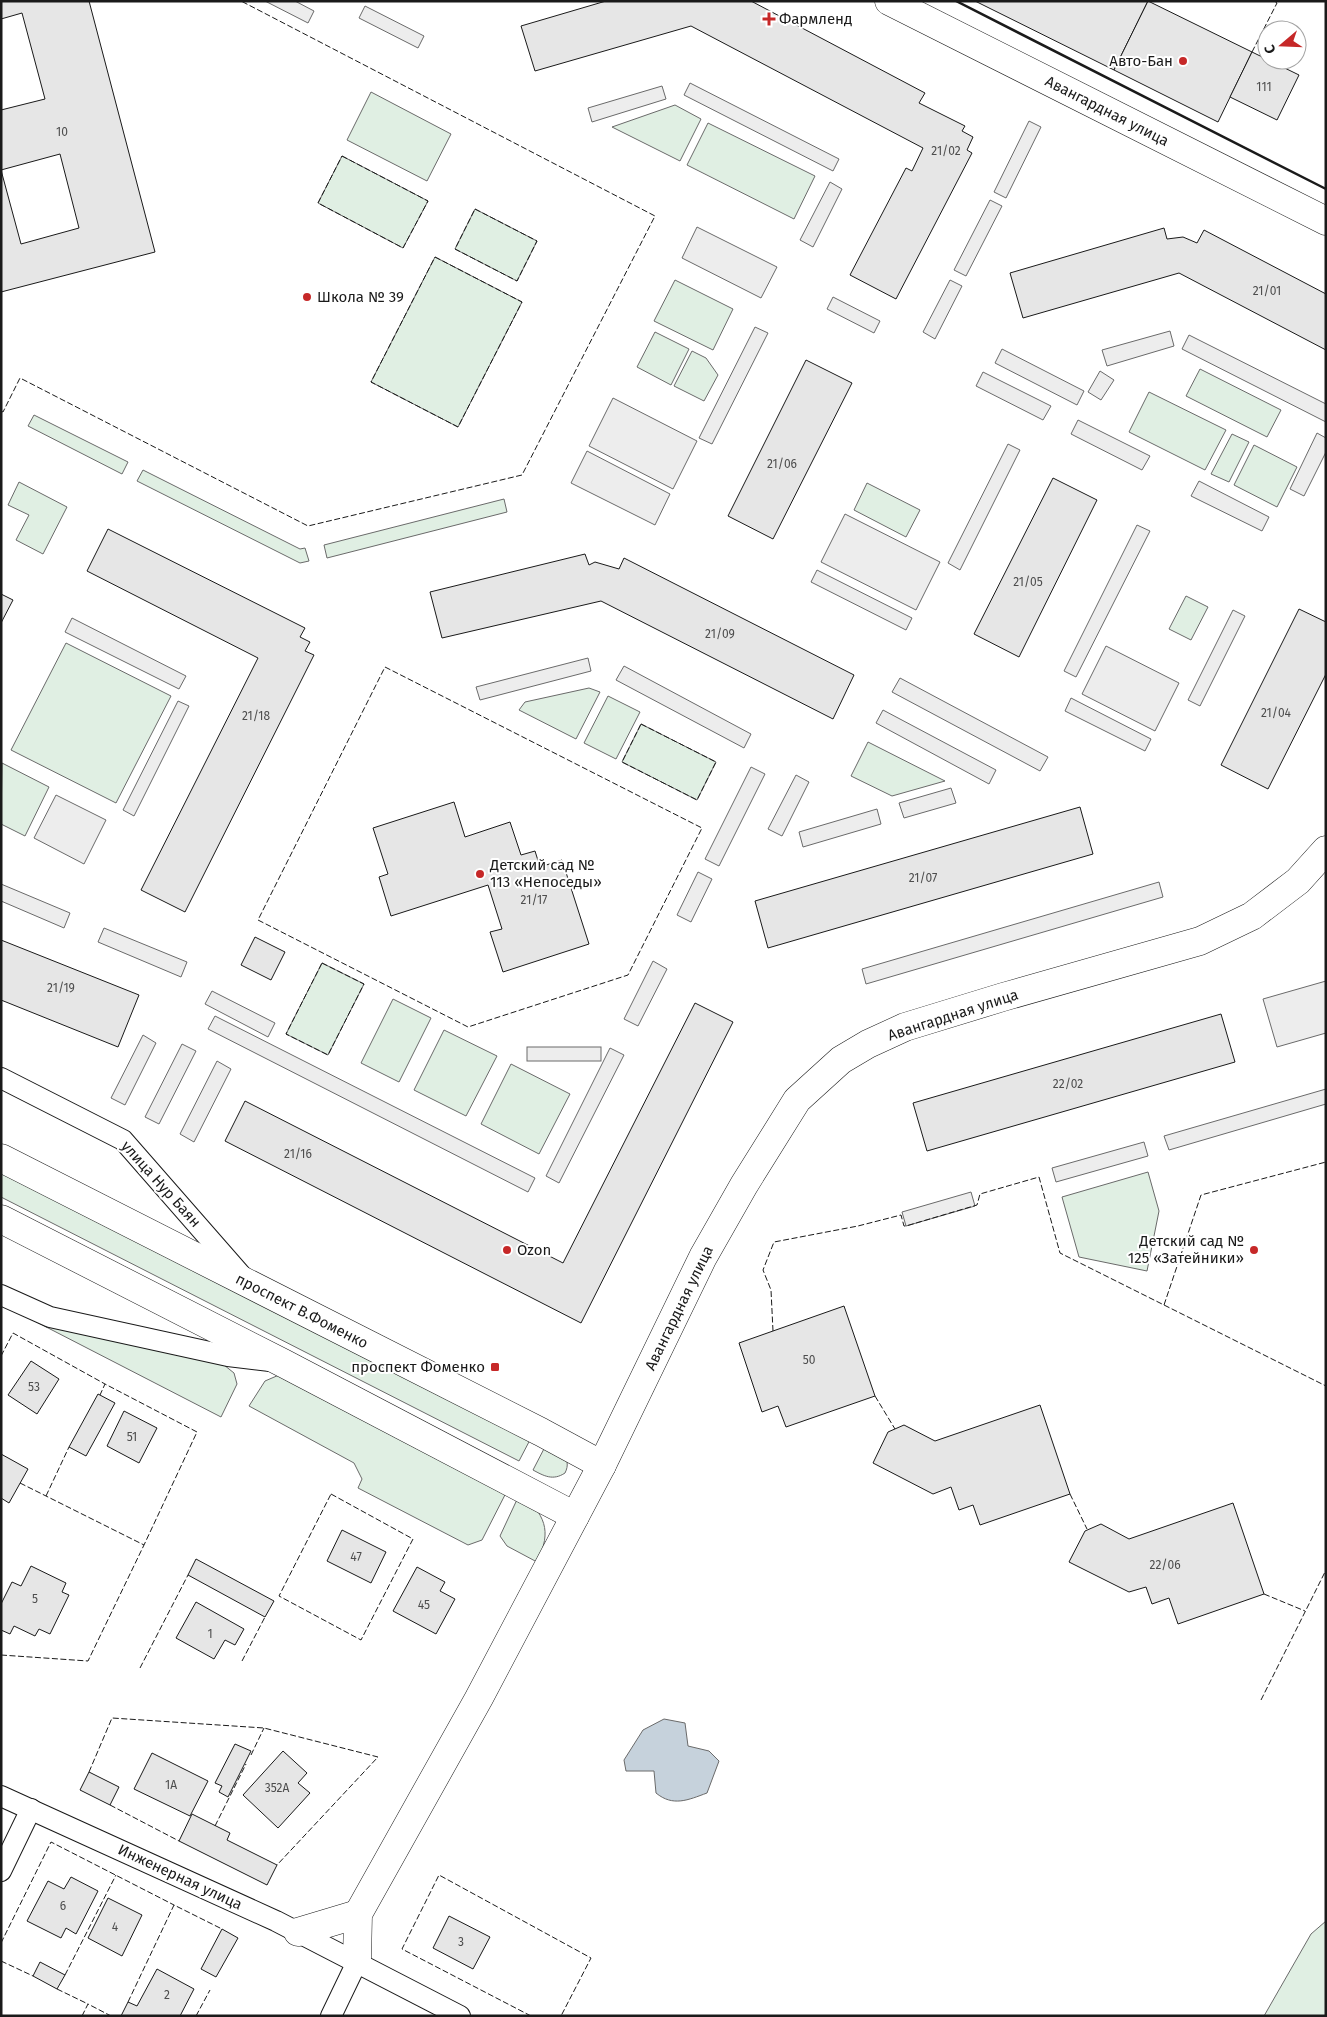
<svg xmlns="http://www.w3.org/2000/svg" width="1327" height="2017" font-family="'Fira Sans',sans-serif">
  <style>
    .green { fill: #e0efe3; stroke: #6a6a6a }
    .parking { fill: #ededed; stroke: #6a6a6a }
    .water { fill: #c6d2dc; stroke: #6a6a6a }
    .building { fill: #e6e6e6; stroke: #1a1a1a }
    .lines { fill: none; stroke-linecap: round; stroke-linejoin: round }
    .street-casing { stroke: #1a1a1a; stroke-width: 22 }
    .secondary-casing { stroke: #1a1a1a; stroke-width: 29 }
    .street { stroke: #fff; stroke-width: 20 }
    .secondary { stroke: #fff; stroke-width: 28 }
    .fence { stroke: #1a1a1a; stroke-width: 1; stroke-dasharray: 6 2.5; stroke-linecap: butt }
    .wall { stroke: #1a1a1a; stroke-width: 2.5 }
    .poi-dot { fill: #c62828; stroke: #fff; stroke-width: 2 }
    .labels { text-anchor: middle; stroke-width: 4; stroke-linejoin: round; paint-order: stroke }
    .number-label { font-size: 12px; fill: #4d4d4d }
    .poi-label { font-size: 15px; fill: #1a1a1a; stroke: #fff; text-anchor: start }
    .street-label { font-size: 15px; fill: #1a1a1a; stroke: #fff }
  </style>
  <rect width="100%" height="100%" fill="#fff"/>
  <g class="green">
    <polygon points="371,92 451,134 427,181 347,140"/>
    <polygon points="675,105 701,119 680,161 612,127"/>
    <polygon points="708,123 815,176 794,219 687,165"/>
    <polygon points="342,156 428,201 403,248 318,203"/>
    <polygon points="475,209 537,241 517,281 455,249"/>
    <polygon points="435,257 522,302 458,427 371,382"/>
    <polygon points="675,280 733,309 713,350 654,321"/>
    <polygon points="655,332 689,349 671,385 637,367"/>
    <polygon points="692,351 706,358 718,375 704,401 674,386"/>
    <polygon points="1200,369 1281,410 1267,437 1186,396"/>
    <polygon points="1149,392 1226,430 1205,470 1129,432"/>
    <polygon points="34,415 128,462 122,474 28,426"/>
    <polygon points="1232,434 1249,442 1229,482 1211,474"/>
    <polygon points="1254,445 1297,467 1277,507 1234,485"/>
    <polygon points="143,470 300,549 305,548 309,561 300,563 137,481"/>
    <polygon points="19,482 67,507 43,554 16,540 29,515 8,505"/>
    <polygon points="867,483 920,510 906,537 854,510"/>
    <polygon points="504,499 507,512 327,558 324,545"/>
    <polygon points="1186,596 1208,607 1191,640 1169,629"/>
    <polygon points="66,643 171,696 116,803 11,750"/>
    <polygon points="589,688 600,692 576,739 519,710 525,702"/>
    <polygon points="608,696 640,712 616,759 584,743"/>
    <polygon points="641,724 716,762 697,800 622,762"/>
    <polygon points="868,742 945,781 892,796 851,776"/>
    <polygon points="2,763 49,787 25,836 1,824"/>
    <polygon points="322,963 364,984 328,1055 286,1034"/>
    <polygon points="393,999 431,1018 399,1082 361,1063"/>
    <polygon points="444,1030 497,1056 466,1116 414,1090"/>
    <polygon points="511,1064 570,1094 539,1154 481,1124"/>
    <polygon points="1,1166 532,1436 519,1461 1,1197"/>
    <polygon points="1148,1172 1159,1211 1147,1271 1079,1257 1062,1197"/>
    <polygon points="19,1313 224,1365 234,1373 237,1384 221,1417"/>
    <polygon points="279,1375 509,1487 482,1540 468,1545 358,1488 362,1479 354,1463 249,1406 265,1381"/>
    <path d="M547,1443C558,1451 573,1457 565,1473C553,1481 544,1476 533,1470Z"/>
    <path d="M521,1491C544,1516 553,1529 537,1562L507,1546L500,1536Z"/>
    <polygon points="1326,1921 1326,2016 1264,2016 1311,1934"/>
  </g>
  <g class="parking">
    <polygon points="265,1 295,1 314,11 308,23"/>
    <polygon points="365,6 424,36 418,48 359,18"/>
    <polygon points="690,83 839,159 833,171 684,95"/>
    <polygon points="662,86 666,99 592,122 588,108"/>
    <polygon points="1029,121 1041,127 1006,198 994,192"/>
    <polygon points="830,182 842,189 813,247 800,240"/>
    <polygon points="990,200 1002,206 966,276 954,270"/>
    <polygon points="697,227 777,267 761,298 682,258"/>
    <polygon points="950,280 962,286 935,339 923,332"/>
    <polygon points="833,297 880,321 874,333 827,309"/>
    <polygon points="755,327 768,333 712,444 699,438"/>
    <polygon points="1170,331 1174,346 1107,366 1102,350"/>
    <polygon points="1189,335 1326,404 1326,422 1182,349"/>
    <polygon points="1002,349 1084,391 1077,405 995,363"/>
    <polygon points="1100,371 1114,380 1101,400 1088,392"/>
    <polygon points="983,372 1051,406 1043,420 976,386"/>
    <polygon points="613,398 697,441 673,489 589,446"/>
    <polygon points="1078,420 1150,456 1142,470 1071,434"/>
    <polygon points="1317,433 1326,438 1326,452 1304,496 1290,489"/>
    <polygon points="1008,444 1020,450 960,570 948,563"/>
    <polygon points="587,451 670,494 655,525 571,483"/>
    <polygon points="1199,481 1269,517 1262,531 1191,496"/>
    <polygon points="845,514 940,562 916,610 821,562"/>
    <polygon points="1137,525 1150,531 1076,677 1064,671"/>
    <polygon points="817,570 912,618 906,630 811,582"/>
    <polygon points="1233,610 1245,616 1200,706 1188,700"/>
    <polygon points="72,618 186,676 179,689 65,632"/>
    <polygon points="1106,646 1179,683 1155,731 1082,694"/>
    <polygon points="588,658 591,671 480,700 476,687"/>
    <polygon points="624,666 751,734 744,748 616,680"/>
    <polygon points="900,678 1048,757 1040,771 892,692"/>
    <polygon points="1071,698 1151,739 1145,751 1065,711"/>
    <polygon points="178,701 189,706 134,816 123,810"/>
    <polygon points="883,710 996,770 989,784 876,723"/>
    <polygon points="751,767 765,774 719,866 705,859"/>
    <polygon points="796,775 809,782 782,836 768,829"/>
    <polygon points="951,788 956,803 904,818 899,803"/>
    <polygon points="56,795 106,820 84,864 34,838"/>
    <polygon points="877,809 881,824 803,847 799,832"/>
    <polygon points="698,872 712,879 691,922 677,915"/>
    <polygon points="1159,882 1163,897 866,984 862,969"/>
    <polygon points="1,884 70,913 64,928 1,901"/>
    <polygon points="104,928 187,962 181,977 98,942"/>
    <polygon points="653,961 667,969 638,1026 624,1019"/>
    <polygon points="1326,981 1326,1033 1277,1047 1263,999"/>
    <polygon points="212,991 275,1023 268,1037 205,1004"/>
    <polygon points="215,1016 535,1178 528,1192 208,1029"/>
    <polygon points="143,1035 156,1043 125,1105 111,1098"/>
    <polygon points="182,1044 196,1051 159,1124 145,1117"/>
    <rect x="527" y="1047" width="74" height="14"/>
    <polygon points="610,1048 624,1055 559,1183 546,1176"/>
    <polygon points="217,1061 231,1069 194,1142 180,1134"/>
    <polygon points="1326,1089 1326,1104 1169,1150 1164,1136"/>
    <polygon points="1144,1142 1148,1156 1056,1182 1052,1168"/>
    <polygon points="971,1192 975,1206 906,1226 902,1212"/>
  </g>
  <path class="water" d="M664,1719L685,1723L688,1746L709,1751L719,1761L707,1793C688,1800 673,1807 656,1793L654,1771H626L624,1760L643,1730Z"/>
  <g class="building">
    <polygon points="1,1 89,1 155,252 1,292 1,170 21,244 79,228 60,154 1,170 1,110 45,99 22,13 1,19"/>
    <polygon points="606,1 751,1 925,93 919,103 965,126 962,131 973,137 967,150 972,153 896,299 850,275 906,168 912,171 923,148 691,26 535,71 521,26"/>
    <polygon points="975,1 1148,1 1114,70"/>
    <polygon points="1148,1 1252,52 1218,122 1114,70"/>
    <polygon points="1252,52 1299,75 1277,120 1230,97"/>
    <polygon points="1164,228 1167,239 1183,237 1197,243 1204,230 1326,294 1326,350 1179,273 1023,318 1010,273"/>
    <polygon points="806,360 852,383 773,539 728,516"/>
    <polygon points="1053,478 1097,500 1019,657 974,634"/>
    <polygon points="108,529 305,628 300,637 310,642 305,651 314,655 185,912 141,890 258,658 87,571"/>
    <polygon points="585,554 589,565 595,562 619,569 624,558 854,675 833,719 601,601 442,638 430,592"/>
    <polygon points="1,594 13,600 1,623"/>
    <polygon points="1299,609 1326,622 1326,674 1268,789 1221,765"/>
    <polygon points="454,802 465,837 510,822 521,855 535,851 540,867 562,860 589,944 503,972 490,932 502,929 488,885 391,916 379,877 388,874 373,828"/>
    <polygon points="1080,807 1093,854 768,948 755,901"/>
    <polygon points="255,937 285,952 271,980 241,965"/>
    <polygon points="1,940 139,995 118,1047 1,1000"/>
    <polygon points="695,1003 733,1022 581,1323 225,1141 245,1101 563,1263"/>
    <polygon points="1221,1014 1235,1062 927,1151 913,1103"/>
    <polygon points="844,1306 875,1396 786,1427 778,1406 762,1412 739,1343"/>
    <polygon points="31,1361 59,1379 37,1414 8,1395"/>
    <polygon points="98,1394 115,1403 86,1456 69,1447"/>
    <polygon points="1040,1405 1070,1494 980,1525 973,1505 959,1510 951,1487 933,1494 873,1463 888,1432 904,1425 935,1441"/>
    <polygon points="124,1411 157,1428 139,1463 107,1446"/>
    <polygon points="1,1454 28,1469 9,1503 1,1498"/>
    <polygon points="1233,1503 1264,1594 1178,1624 1169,1598 1152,1604 1146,1587 1129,1592 1069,1562 1085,1531 1101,1524 1129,1539"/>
    <polygon points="342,1530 386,1552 371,1583 327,1561"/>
    <polygon points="196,1559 274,1601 265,1617 188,1575"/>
    <polygon points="31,1566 66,1583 62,1592 69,1595 50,1634 39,1629 35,1636 14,1626 10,1634 1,1630 1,1604 12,1582 21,1586"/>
    <polygon points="417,1567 445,1582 440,1591 455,1599 436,1634 393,1611"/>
    <polygon points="196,1602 244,1629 235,1645 225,1640 214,1659 176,1638"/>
    <polygon points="235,1744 251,1751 228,1797 219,1792 222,1786 215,1783"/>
    <polygon points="283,1751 307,1773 298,1783 310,1793 278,1828 243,1795"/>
    <polygon points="152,1753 208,1781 190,1816 134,1789"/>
    <polygon points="89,1772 119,1787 110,1805 80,1790"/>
    <polygon points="192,1814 230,1833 227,1840 277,1865 267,1885 179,1841"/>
    <polygon points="71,1877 98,1891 76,1934 66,1928 61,1938 27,1921 48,1881 64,1889"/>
    <polygon points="108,1898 142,1915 122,1956 88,1938"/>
    <polygon points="449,1916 490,1937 473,1969 433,1948"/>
    <polygon points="222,1929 238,1938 216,1977 201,1969"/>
    <polygon points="40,1962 65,1975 57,1989 33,1976"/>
    <polygon points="157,1969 194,1989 180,2016 121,2016 128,2002 137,2006"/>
  </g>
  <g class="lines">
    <g class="street-casing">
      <g id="street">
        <polyline points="1,1078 123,1140 242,1276"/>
        <polyline points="1,1295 50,1317 228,1356 270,1361"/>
        <polyline points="1,1796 276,1921 460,2016"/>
        <polyline points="1,1871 31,1809"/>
        <polyline points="331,2016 357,1962"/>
      </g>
    </g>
    <g class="secondary-casing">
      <g id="secondary">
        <polyline points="889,1 1326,221"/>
        <polyline points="1,1158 541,1432 602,1465"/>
        <polyline points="1,1219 283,1363 575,1516"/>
        <polyline points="298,1932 358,1914"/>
        <polyline points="357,1962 358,1914 479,1698 602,1465 703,1257 744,1185 797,1100 841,1060 868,1044 905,1027 1003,997 1200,941 1252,916 1298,881 1326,850"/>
      </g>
    </g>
    <use href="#street" class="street"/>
    <use href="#secondary" class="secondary"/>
    <g class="fence">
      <polyline points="1252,52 1277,3 1274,1"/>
      <polygon points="342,156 428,201 403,248 318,203"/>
      <polygon points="475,209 537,241 517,281 455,249"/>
      <polygon points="435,257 522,302 458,427 371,382"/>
      <polyline points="1,411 3,412 20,378 308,526 522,475 655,216 241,1"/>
      <polygon points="385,667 702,828 628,975 468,1027 258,920"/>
      <polygon points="641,724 716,762 697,800 622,762"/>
      <polygon points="322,963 364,984 328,1055 286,1034"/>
      <polyline points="1164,1305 1201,1195 1326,1162"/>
      <polyline points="773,1331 771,1290 763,1270 774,1242 858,1226 901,1215 904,1226 906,1226 977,1205 980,1194 1039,1177 1060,1253 1326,1386"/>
      <polyline points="1,1356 13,1333 105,1384"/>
      <polyline points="875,1396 895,1429"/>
      <polyline points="20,1483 144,1545 197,1432 105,1384 100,1395"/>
      <polygon points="331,1494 413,1539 361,1640 279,1596"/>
      <polyline points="1070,1494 1087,1529"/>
      <polyline points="46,1496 69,1447"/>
      <polyline points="1264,1594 1305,1611"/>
      <polyline points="1,1655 88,1661 144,1545"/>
      <polyline points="242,1661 265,1617"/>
      <polyline points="140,1668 188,1575"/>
      <polyline points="1261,1700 1326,1570"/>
      <polyline points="251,1755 264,1728"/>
      <polyline points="89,1772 112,1718 264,1728 378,1757 277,1865"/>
      <polyline points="110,1805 179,1841"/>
      <polyline points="215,1826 246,1764"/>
      <polyline points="1,1943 51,1842 174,1905"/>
      <polyline points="1,1961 33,1976"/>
      <polyline points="65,1975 116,1875"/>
      <polyline points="57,1989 88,2004"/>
      <polyline points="128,2002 174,1905 222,1929"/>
      <polyline points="82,2016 88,2004 111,2016"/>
      <polyline points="196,2016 210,1990"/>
      <polyline points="531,2016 402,1949 439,1875 591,1958 561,2016"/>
    </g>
    <polyline class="wall" points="956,1 1326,189"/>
  </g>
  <g class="poi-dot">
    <path d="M766.5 11.5h5v5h5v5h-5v5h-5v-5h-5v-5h5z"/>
    <circle cx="1183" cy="61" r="5"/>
    <circle cx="307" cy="297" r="5"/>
    <circle cx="480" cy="874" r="5"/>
    <circle cx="507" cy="1250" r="5"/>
    <circle cx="1254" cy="1250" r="5"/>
    <rect x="490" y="1362" width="10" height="10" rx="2.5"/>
  </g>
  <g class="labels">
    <g class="number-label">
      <text x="1264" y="91">111</text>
      <text x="62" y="136">10</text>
      <text x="946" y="155">21/02</text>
      <text x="1267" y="295">21/01</text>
      <text x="782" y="468">21/06</text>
      <text x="1028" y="586">21/05</text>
      <text x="720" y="638">21/09</text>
      <text x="1276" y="717">21/04</text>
      <text x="256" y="720">21/18</text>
      <text x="923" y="882">21/07</text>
      <text x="534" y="904">21/17</text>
      <text x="61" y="992">21/19</text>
      <text x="1068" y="1088">22/02</text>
      <text x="298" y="1158">21/16</text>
      <text x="809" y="1364">50</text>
      <text x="34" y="1391">53</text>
      <text x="132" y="1441">51</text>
      <text x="356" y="1561">47</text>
      <text x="1165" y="1569">22/06</text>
      <text x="35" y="1603">5</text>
      <text x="424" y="1609">45</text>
      <text x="210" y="1638">1</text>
      <text x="171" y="1789">1А</text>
      <text x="277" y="1792">352А</text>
      <text x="63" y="1910">6</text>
      <text x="115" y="1931">4</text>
      <text x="461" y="1946">3</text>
      <text x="167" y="1999">2</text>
    </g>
    <g class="poi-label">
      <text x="779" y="24">Фармленд</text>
      <text x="1173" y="66" text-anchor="end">Авто-Бан</text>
      <text x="317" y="302">Школа № 39</text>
      <text x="490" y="870">Детский сад №<tspan x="490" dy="17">113 «Непоседы»</tspan></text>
      <text x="1244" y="1246" text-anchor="end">Детский сад №<tspan x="1244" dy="17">125 «Затейники»</tspan></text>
      <text x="517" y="1255">Ozon</text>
      <text x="485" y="1372" text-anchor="end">проспект Фоменко</text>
    </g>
    <g class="street-label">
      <text transform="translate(1107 111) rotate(27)" y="5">Авангардная улица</text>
      <text transform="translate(953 1015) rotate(-18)" y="5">Авангардная улица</text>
      <text transform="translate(161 1184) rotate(48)" y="5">улица Нур Баян</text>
      <text transform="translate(679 1308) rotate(-64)" y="5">Авангардная улица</text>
      <text transform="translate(302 1311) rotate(27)" y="5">проспект В.Фоменко</text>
      <text transform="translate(180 1877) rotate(25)" y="5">Инженерная улица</text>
    </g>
  </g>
  <rect width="1327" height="2017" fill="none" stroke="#1a1a1a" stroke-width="5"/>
  <g transform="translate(1282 45) rotate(251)"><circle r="24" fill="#ffffff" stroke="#a3a3a3"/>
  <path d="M0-4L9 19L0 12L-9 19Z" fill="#c62828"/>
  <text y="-8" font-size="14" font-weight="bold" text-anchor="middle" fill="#1a1a1a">С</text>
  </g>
</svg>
